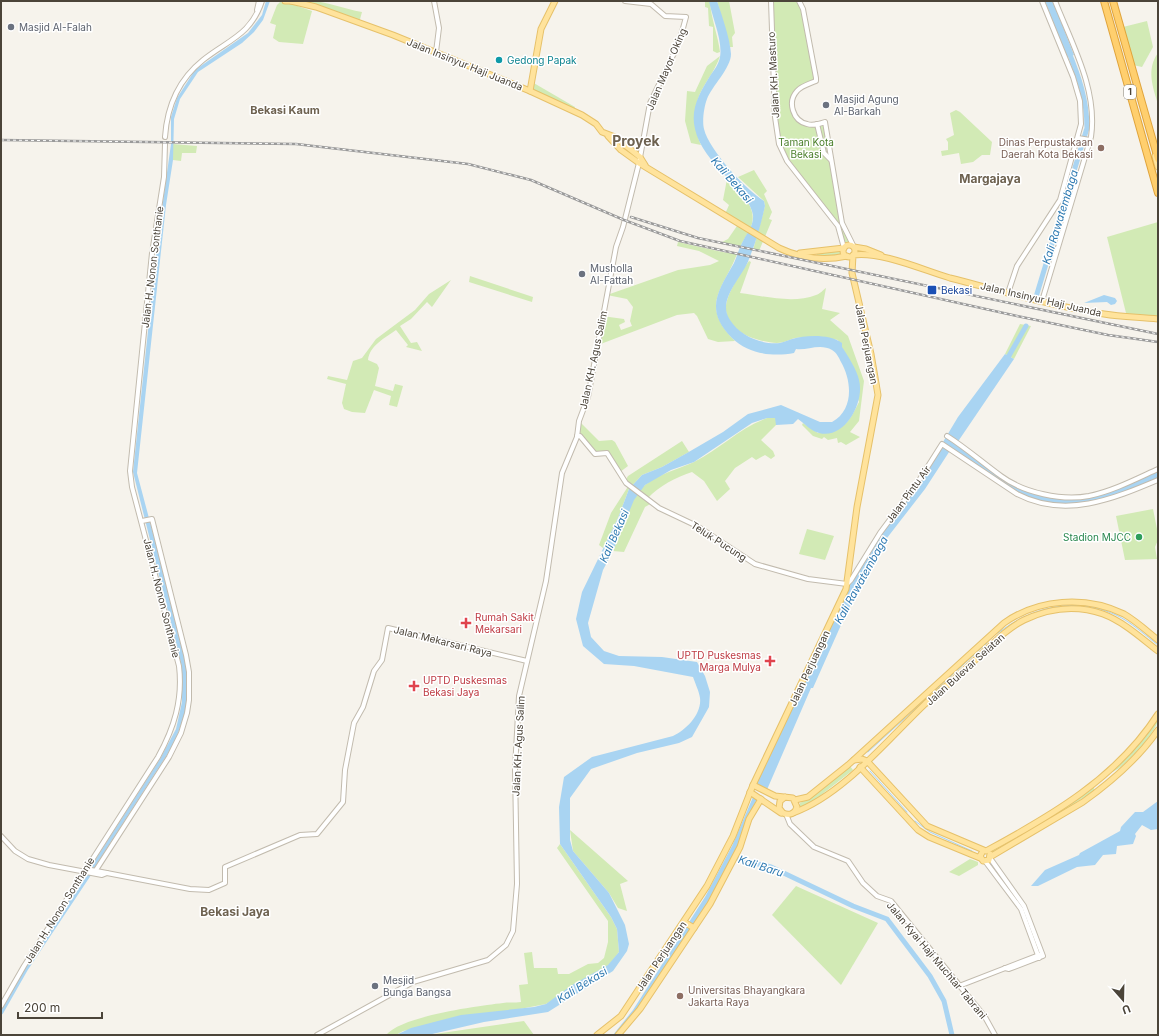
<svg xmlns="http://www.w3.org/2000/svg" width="1159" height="1036" font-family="Inter,sans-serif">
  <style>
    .green { fill: #d2eab5 }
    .water { fill: #a9d4f2 }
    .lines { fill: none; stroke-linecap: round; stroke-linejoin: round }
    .stream { stroke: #a9d4f2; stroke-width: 1 }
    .river { stroke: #a9d4f2; stroke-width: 5 }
    .minor-casing { stroke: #c2bbae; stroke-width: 6 }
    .major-casing { stroke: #e6c16a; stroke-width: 7 }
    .highway-casing { stroke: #e0a43c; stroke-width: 8 }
    .minor { stroke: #fff; stroke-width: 4 }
    .major { stroke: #ffe39c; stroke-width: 5 }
    .highway { stroke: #ffcf6e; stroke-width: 6 }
    .rail-casing { stroke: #9a9a9a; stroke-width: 2.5 }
    .rail { stroke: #fff; stroke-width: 1; stroke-dasharray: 3; stroke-linecap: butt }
    .worship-dot { fill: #6b7280; stroke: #fff; stroke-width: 1.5 }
    .culture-dot { fill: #0f9aa8; stroke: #fff; stroke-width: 1.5 }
    .education-dot { fill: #8d6e63; stroke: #fff; stroke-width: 1.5 }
    .transit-dot { fill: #1a4fb4; stroke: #fff; stroke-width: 1.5 }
    .leisure-dot { fill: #2e9e5b; stroke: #fff; stroke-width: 1.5 }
    .health-dot { fill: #e0444e; stroke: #fff; stroke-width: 1.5 }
    .labels { text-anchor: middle; stroke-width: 3; stroke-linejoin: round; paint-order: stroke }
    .shield { fill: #fff; stroke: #817c74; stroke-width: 1 }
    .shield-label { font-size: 9px; font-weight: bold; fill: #4b4439 }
    .worship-label { font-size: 10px; fill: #5b616d; stroke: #fff; text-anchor: start }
    .culture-label { font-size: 10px; fill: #0d838f; stroke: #fff; text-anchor: start }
    .street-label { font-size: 10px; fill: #4b4439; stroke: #fff }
    .park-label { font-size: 10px; fill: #4a7f2a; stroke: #fff }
    .education-label { font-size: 10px; fill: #785e54; stroke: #fff; text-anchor: end }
    .transit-label { font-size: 10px; fill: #164399; stroke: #fff; text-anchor: start }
    .leisure-label { font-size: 10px; fill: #27864d; stroke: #fff; text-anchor: end }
    .health-label { font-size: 10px; fill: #be3a42; stroke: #fff; text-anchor: start }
    .neighbourhood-label { font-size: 11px; font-weight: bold; fill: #6e6250; stroke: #fff }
    .water-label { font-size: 11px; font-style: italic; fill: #2e7ab2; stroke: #fff }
    .quarter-label { font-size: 12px; font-weight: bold; fill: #6e6250; stroke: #fff }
    .district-label { font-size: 14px; font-weight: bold; fill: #6e6250; stroke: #fff }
  </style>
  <rect width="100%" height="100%" fill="#f6f3ec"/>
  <g class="green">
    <path d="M308,1C327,1 344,9 362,12L359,23L307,5Z"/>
    <path d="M705,1H710C711,19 718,35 720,52L717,53L713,51V27L709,26L708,8L705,7Z"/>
    <polygon points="717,1 729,1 735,33 732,37 733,47 730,47"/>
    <polygon points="771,1 799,1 802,8 816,81 802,87 793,99 794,114 806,124 825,122 840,215 854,247 879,254 853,255 854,248 848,245 843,250 847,256 817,256 817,253 843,248 841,233 791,165 778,140"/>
    <polygon points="280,2 292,4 312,11 303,44 279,42 273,38 276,25 270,23 277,5"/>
    <polygon points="1147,21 1153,47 1142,67 1133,65 1123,27"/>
    <path d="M1158,53V104C1153,88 1146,69 1158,53Z"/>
    <path d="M720,56C711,82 693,91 696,121C697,130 697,137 701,145L691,143L685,121L687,91L695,92L707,66Z"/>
    <polygon points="532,82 575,107 574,111 530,91"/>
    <polygon points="956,110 960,112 992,142 990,155 982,155 973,162 961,164 959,153 942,156 941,151 948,150 948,142 946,139 954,135 950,113"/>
    <polygon points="173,144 197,146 196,153 182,153 181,161 173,160"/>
    <polygon points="754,170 767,191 764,194 772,212 769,219 772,220 759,251 753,250 765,206 764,201 738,177"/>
    <path d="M727,179C739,192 759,207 751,227C748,234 743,240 740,247L722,242L728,239L739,223L725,214L729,205L723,200Z"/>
    <polygon points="1158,222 1158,317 1127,317 1107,237"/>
    <path d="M678,242L722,252L737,254C723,290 699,305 735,341L718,342L708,339L697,316L694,313L677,315L598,345L602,316L624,319L625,322L619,325L621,330L632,326L630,321L633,307L627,299L607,295L678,270L710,265L719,261L699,251L677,246Z"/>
    <path d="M749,261L751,262L740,293C764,296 793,304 816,295C820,294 823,290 826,288L822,309L840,313L830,320L848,336L864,381L859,421L850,432L860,437L846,445L841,442L838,443L837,438L828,440L824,437L822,439L813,436L802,425L803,423L818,433C844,429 847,426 859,402L838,340C824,337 809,336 795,338C788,340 784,343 777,343C758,342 729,333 726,311C724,297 741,272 749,261Z"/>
    <polygon points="470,276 533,297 532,302 469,282"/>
    <path d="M451,280L432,307L427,302L411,319L400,326L411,343L417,342L422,351L406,347L408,345L396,330C385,338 370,345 368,360L377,364L379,368L375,386L393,391L395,384L403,386L397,407L389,405L391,396L374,390L365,413L352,412L344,409L342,403L346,384L327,379L328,376L347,380L353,361L362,358L376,339L415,310L429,294Z"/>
    <polygon points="1020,324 1031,326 1014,359 1005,354"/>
    <path d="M767,418H776V425L761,440L773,451L775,456L771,459L765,455L756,460L752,457L735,468L725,481L730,489L717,501L704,481L692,472C675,478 660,485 647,499L652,503L645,507L624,552L613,551C620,533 630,497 645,485C658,474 679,469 694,462C720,449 739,428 767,418Z"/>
    <polygon points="579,421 599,441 612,440 615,442 628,466 620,472 609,455 598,455 577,436"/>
    <polygon points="682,441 689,452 662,467 642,475 629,489 618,518 603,548 599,545 611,513 629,485 625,481 628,476"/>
    <polygon points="1153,509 1158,534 1158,540 1155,547 1157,559 1125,560 1116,516"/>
    <polygon points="807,529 834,536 825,560 799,554"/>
    <path d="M1158,719C1158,731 1123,769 1112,772L1143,740Z"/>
    <polygon points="850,766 853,770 816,799 800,808 800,803 808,799"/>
    <polygon points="1093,787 1095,790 1063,811 993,853 991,852"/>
    <polygon points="570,830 628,881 620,884 627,911 618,908 609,893 573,851"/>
    <path d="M560,844L611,917L617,929L619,952L609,965L546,1004L403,1031L396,1035H386C402,1016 477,1006 503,1003C509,1002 514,1003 521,1002L519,985L528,984L524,953L532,952L534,968H557L558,974H569L588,964L598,963L604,958L608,942V921L557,848Z"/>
    <polygon points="970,859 978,862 978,865 959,876 949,872"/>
    <polygon points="796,886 878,923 841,985 772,915"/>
    <polygon points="524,1021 534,1035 428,1035"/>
  </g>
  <g class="water">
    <polygon points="266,1 270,1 263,20 254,32 242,43 198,72 180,99 174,119 173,160 166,205 137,473 185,654 188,688 186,711 174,744 94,868 90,868 160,759 176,729 182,702 182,667 133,472 158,237 171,144 171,117 177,98 195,70 248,33 262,15"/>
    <path d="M709,1H717C722,16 730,38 731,54C731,68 712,86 707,99C704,107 702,121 704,129C709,150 746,190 764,201L765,206C761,224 756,242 749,259C743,277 716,300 730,320C740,336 762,345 780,343C785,342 788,340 792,339C806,335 830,334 842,343V347C848,356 857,370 859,380C865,402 845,440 819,433C811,431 805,424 798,419L793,424L776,425L775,418H767L752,423L694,462L671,470L645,485L634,500L613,551L603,570L588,623L591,637L604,651L619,656L662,657L697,662L705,676L710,692L709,707L692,737L679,743L637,753L591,769L570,798V840L573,851L609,893L625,925L629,944L627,951L613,971L548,1012L484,1022L428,1035H396L411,1028L461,1015L534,1007L546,1004L572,985L608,965L619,952L617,929L611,917L560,844L559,807L564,777L592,757L673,736C686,730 702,714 700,698C699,691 695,683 693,677L634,666L604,664L583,646L576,619L582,592L618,518L629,489L642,475L662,467L687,453L723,432L748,414L781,405L820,422H832C854,410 852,381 841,362C839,358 837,353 832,350C820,343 806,351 796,349L794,353C773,357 748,354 732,338C704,310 718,291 734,263C737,256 739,249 742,243C746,234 754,226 753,215C750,191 702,163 695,129C690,109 700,92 710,76C714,70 719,64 720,57C723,41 712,17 709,1Z"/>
    <polygon points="1045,1 1053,1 1074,55 1067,57"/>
    <polygon points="1104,295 1115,298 1117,301 1115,304 1111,305 1107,302 1084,303"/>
    <polygon points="1005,354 1014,359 957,443 1020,486 1046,494 1077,497 1117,487 1158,469 1158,480 1097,503 1063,505 1026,499 951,449 925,489 887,538 873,561 845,616 813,688 811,688 766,792 753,785 846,589 880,533 931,462 958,417"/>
    <polygon points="753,797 757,799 748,817 738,845 710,900 640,1006 617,1035 613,1035 633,1010 705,897 732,846"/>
    <polygon points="1158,801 1158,829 1151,830 1142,825 1135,834 1136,836 1133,844 1117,846 1116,854 1103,855 1095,865 1077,867 1038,886 1031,886 1045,870 1079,855 1080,853 1120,831 1121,827 1135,812 1143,812"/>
  </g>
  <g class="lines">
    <g class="stream">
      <path d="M998,633C1032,607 1075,596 1116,615C1131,622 1145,635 1158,645"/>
      <polyline points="868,752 987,643"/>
      <polyline points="870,771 907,812"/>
      <polyline points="915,821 930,832 972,851"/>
    </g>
    <g class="river">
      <path d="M1036,297L1087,128C1087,100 1079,77 1068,50"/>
      <polyline points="1006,361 1026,326"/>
      <polyline points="732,856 741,860 771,867 853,906 887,919 930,976 944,1001 952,1035"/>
      <polyline points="1,1012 26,968 92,869"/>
    </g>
    <g class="minor-casing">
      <g id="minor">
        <polyline points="434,1 439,28 436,52"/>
        <polyline points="771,1 775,117 779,144 787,161 838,226 844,248"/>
        <path d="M799,1L803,9L816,78V81C809,84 801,86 797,91C787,102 793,121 807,124C813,126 819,124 825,122L842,223L854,247"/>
        <polyline points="257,10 259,1"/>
        <polyline points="817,124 824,153 831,160"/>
        <path d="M165,137C167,107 178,80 203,60C228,40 251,35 262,1"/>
        <polyline points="1078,138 1090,140"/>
        <polyline points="1008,293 1017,266 1060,200 1081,124 1080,101 1073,77 1042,1"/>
        <path d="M1042,301L1091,137C1098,90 1072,44 1055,1"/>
        <path d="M577,436H580L595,454L607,453L626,483L659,508L697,526L755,564L808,579L847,584L851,580L880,533L918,482L942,444L1017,494C1065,519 1113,499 1158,480"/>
        <path d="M947,436C966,448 983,463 1001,476C1024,493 1062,501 1089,496C1113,491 1136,479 1158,469"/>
        <polyline points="786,814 790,824 814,847 848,861 863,883 877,896 891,901 985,1017 995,1035"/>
        <polyline points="1,836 15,851 28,859 49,865 102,875 107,873"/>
        <polyline points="990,858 1024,906 1043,956 1009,969 1005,968"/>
        <polyline points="985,861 1021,909 1039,958"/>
        <polyline points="86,869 190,889 209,890 225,883 225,867 300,835 317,834 343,802 345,770 354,723 363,707 374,671 382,660 388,628 527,661"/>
        <polyline points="96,870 169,757 181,733 187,713 189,700 189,672 186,655 152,519 142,521"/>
        <polyline points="959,986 1039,955"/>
        <path d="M1,1006L24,966L158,757C174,728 183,700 179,666L132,487L130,471L152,253L164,177L165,144"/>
        <polyline points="317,1035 413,982 488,960 506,945 513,931 517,884 515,769 519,696 546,581 562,473 577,437 579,421 588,397 616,247 623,227 639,163 650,103 679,43 686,17 665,16 651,4 625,1"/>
      </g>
    </g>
    <g class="major-casing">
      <g id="major">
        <polyline points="285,1 292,1"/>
        <polyline points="291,1 316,7 393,35 530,91 582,115 596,124 602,132 615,137 640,157 645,165"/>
        <polyline points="530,91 541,29 555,1"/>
        <path d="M608,136L621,150L639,163L779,248C800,258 824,261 847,256"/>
        <polyline points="1155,156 1158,167"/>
        <circle cx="849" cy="251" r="6"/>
        <polyline points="854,247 866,249 881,255"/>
        <polyline points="800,253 844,248"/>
        <path d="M854,760L862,759L867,761L927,826L986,851C1051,816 1117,778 1158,714"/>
        <polyline points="860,767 918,830 929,837 980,858"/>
        <path d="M753,785L775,796L793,798L797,807C795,814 789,816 783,813L779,808L780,801L785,797"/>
        <polyline points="750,792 781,813"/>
        <path d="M795,800L808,797L848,765L1004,623C1038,599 1085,595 1124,614C1136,621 1147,631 1158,640"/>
        <path d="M793,813C843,795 887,740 925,704C941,690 957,677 973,662C989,648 1004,630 1024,620C1049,608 1077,605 1103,614C1124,622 1141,638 1158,651"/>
        <polyline points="983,851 980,856 983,861 989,860 990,854"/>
        <path d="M990,857L1083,802C1111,782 1138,759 1158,730"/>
        <polyline points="684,922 694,928"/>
        <path d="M597,1035L621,1016L707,886L733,836L753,785L846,589L857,507L878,395L871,354L852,273L853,255C881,251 923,270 950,278C1001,291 1052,306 1104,314C1122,317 1140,317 1158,319"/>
        <polyline points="618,1035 640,1009 710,904 740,847 749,819 761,799"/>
      </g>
    </g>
    <g class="highway-casing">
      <g id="highway">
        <polyline points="1104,1 1158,193"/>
        <polyline points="1113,1 1158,159"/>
      </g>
    </g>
    <use href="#minor" class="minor"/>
    <use href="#major" class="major"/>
    <use href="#highway" class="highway"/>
    <g class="rail-casing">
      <g id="rail">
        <polyline points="1,140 296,144 468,164 531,180 624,220 680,241 1017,316 1108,335 1158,342"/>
        <polyline points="631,217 698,238 1158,334"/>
      </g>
    </g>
    <use href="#rail" class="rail"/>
  </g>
  <g class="worship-dot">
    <circle cx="11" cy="27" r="4"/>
    <circle cx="826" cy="105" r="4"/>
    <circle cx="582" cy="274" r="4"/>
    <circle cx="375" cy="986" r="4"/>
  </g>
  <circle class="culture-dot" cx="499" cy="60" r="4"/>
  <g class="education-dot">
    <circle cx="1101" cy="148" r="4"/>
    <circle cx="680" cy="996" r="4"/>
  </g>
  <rect class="transit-dot" x="927" y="285" width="10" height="10" rx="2"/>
  <circle class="leisure-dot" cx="1139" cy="537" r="4"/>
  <g class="health-dot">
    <path d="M464 617h4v4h4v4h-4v4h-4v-4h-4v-4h4z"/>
    <path d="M768 655h4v4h4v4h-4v4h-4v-4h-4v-4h4z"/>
    <path d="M412 680h4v4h4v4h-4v4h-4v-4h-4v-4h4z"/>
  </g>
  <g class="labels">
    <rect class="shield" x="1124" y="85" width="12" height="14" rx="3"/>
    <g class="shield-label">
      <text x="1130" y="95">1</text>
    </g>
    <g class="worship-label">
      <text x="19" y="31">Masjid Al-Falah</text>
      <text x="834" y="103">Masjid Agung<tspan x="834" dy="12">Al-Barkah</tspan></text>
      <text x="590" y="272">Musholla<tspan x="590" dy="12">Al-Fattah</tspan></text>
      <text x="383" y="984">Mesjid<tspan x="383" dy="12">Bunga Bangsa</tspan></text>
    </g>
    <g class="culture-label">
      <text x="507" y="64">Gedong Papak</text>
    </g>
    <g class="street-label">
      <text transform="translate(465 64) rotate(22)" y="4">Jalan Insinyur Haji Juanda</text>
      <text transform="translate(666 69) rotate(-67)" y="4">Jalan Mayor Oking</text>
      <text transform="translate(773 75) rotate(-93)" y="4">Jalan KH. Masturo</text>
      <text transform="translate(152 267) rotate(-83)" y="4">Jalan H. Nonon Sonthanie</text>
      <text transform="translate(1041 299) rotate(13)" y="4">Jalan Insinyur Haji Juanda</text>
      <text transform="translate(867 344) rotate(79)" y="4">Jalan Perjuangan</text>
      <text transform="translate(593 360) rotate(-78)" y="4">Jalan KH. Agus Salim</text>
      <text transform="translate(908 494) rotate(-54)" y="4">Jalan Pintu Air</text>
      <text transform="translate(719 541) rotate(33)" y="4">Teluk Pucung</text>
      <text transform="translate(162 598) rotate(76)" y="4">Jalan H. Nonon Sonthanie</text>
      <text transform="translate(443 641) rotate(14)" y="4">Jalan Mekarsari Raya</text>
      <text transform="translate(809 668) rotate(-65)" y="4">Jalan Perjuangan</text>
      <text transform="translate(965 669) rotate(-42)" y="4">Jalan Bulevar Selatan</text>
      <text transform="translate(518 746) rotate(-87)" y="4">Jalan KH. Agus Salim</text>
      <text transform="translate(59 910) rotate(-58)" y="4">Jalan H. Nonon Sonthanie</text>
      <text transform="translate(661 956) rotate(-56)" y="4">Jalan Perjuangan</text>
      <text transform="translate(937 960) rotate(50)" y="4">Jalan Kyai Haji Muchtar Tabrani</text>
    </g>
    <g class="park-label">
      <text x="806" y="146">Taman Kota<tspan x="806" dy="12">Bekasi</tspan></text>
    </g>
    <g class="education-label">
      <text x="1093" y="146">Dinas Perpustakaan<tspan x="1093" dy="12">Daerah Kota Bekasi</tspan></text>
      <text x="688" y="994" text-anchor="start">Universitas Bhayangkara<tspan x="688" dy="12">Jakarta Raya</tspan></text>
    </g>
    <g class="transit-label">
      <text x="941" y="294">Bekasi</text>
    </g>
    <g class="leisure-label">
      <text x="1131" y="541">Stadion MJCC</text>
    </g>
    <g class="health-label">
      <text x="475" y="621">Rumah Sakit<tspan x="475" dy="12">Mekarsari</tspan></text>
      <text x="761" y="659" text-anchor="end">UPTD Puskesmas<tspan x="761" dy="12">Marga Mulya</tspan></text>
      <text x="423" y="684">UPTD Puskesmas<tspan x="423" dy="12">Bekasi Jaya</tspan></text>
    </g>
    <g class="neighbourhood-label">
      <text x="285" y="114">Bekasi Kaum</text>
    </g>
    <g class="water-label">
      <text transform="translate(732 180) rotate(49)" y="4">Kali Bekasi</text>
      <text transform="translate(1060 217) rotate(-73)" y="4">Kali Rawatembaga</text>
      <text transform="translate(614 536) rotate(-66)" y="4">Kali Bekasi</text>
      <text transform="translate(861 580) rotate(-61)" y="4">Kali Rawatembaga</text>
      <text transform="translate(761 866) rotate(18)" y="4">Kali Baru</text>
      <text transform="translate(582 985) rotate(-32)" y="4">Kali Bekasi</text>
    </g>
    <g class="quarter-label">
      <text x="990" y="183">Margajaya</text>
      <text x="235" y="916">Bekasi Jaya</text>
    </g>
    <g class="district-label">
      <text x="636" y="146">Proyek</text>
    </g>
  </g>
  <rect width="1159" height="1036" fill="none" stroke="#4b4439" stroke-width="4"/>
  <g transform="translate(1123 1000) rotate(160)" stroke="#ffffff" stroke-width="3" paint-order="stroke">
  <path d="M0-3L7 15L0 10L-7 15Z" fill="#4b4439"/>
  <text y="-6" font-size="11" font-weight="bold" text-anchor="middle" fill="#4b4439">U</text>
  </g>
  <path d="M18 1012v6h84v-6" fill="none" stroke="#4b4439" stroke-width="2"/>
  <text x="24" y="1012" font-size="12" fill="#4b4439" stroke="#ffffff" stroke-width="3" paint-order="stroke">200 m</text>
</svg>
